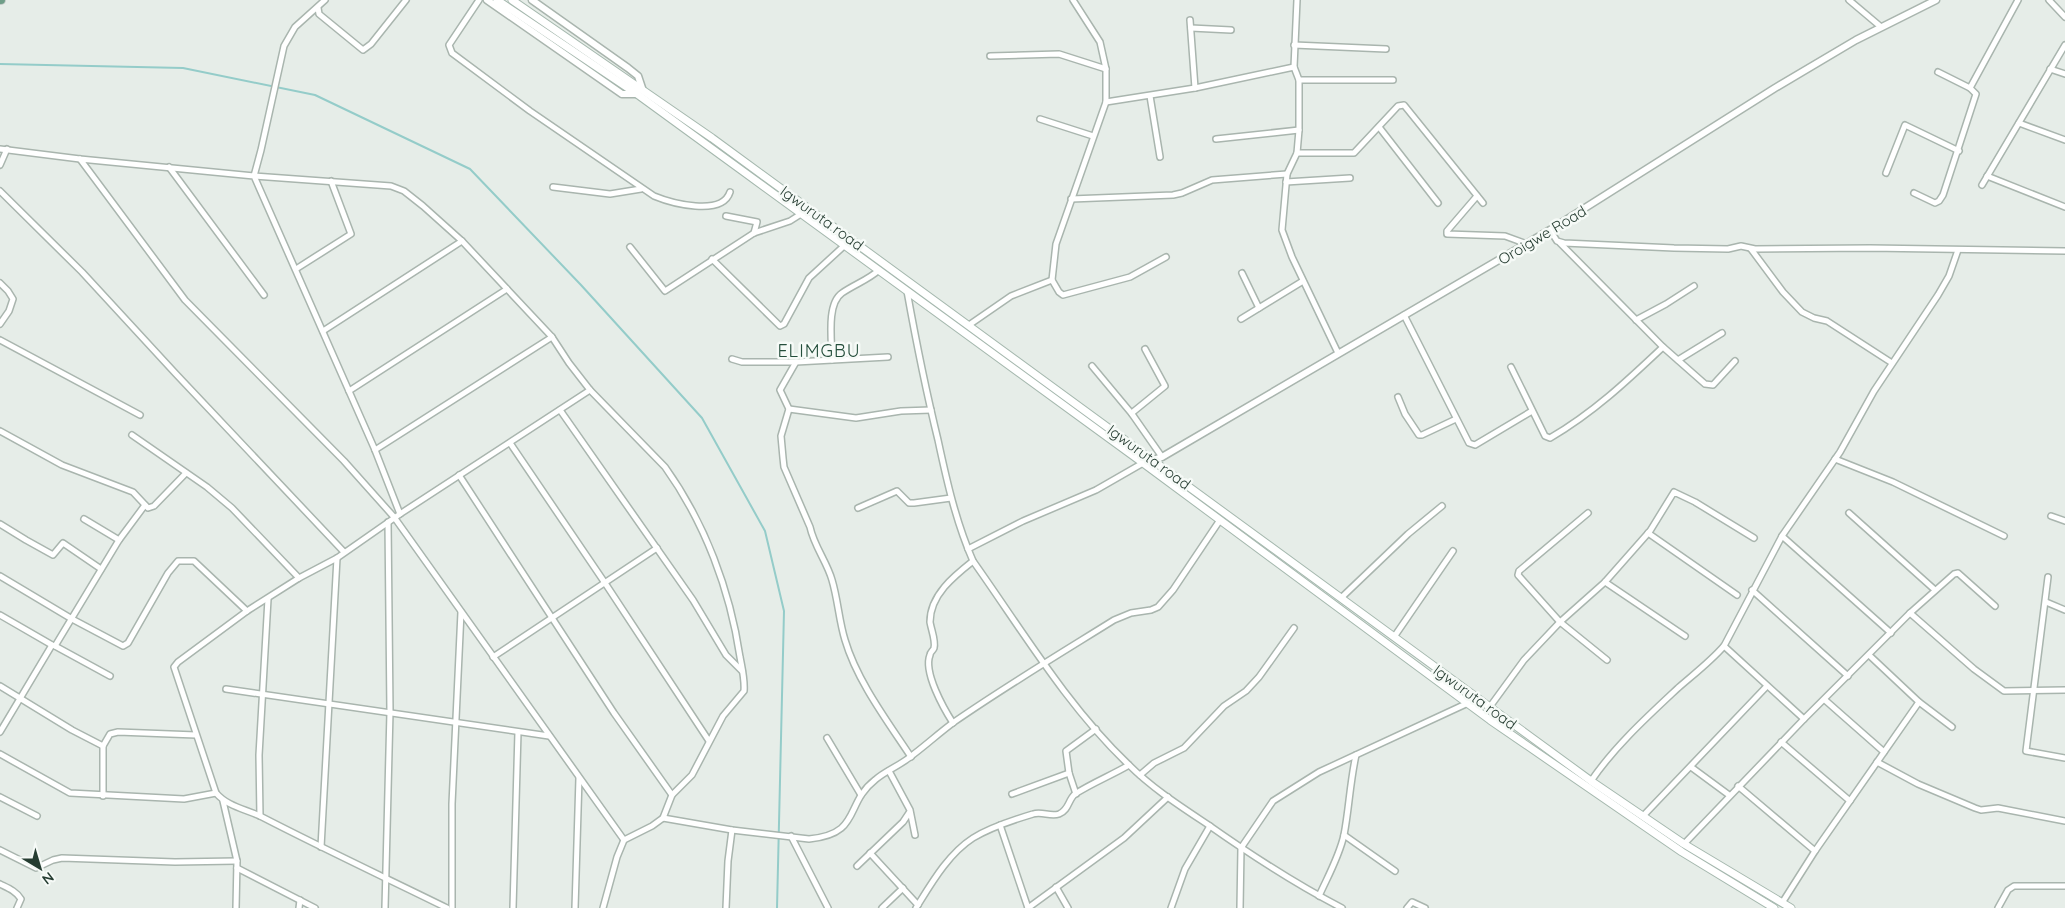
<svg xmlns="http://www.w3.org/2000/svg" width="2065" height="908" font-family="Quicksand,sans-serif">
	<rect width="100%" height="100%" fill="#e6ede8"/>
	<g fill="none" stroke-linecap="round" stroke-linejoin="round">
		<polyline stroke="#94ccc9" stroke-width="2" points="0,64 183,68 315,95 470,169 581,285 702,418 765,531 784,611 777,908"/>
		<g stroke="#a9b5ae" stroke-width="8">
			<g id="minor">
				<path d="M325 0 295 27 284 46 261 150 254 176 391 186 404 191 423 206 462 241 552 337 569 363 590 390 665 467C705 523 730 590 740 657 742 668 745 680 744 691L723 716 692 775 672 795 663 818 652 826 624 840 617 857 603 908"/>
				<path d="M479 0 449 45 452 53 530 111 654 196C671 203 722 217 730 192"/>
				<polyline points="1073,0 1100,42 1106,69 1106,102 1056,244 1052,280 1059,292 1063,295 1130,277 1166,257"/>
				<polyline points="1297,0 1294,67 1299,80 1299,130 1297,153 1287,174 1282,230 1292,257 1338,353"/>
				<polyline points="1849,0 1881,27"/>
				<polyline points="2049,0 2065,17"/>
				<polyline points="318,8 319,14 363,50 371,44 406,0"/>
				<polyline points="1190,20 1195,88"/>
				<polyline points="1191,28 1231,30"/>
				<polyline points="1294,45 1386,49"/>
				<polyline points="990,56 1059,54 1106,69"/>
				<polyline points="2050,69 2065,74"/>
				<polyline points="1938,72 1970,88"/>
				<polyline points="1299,80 1393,80"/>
				<polyline points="1150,96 1160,157"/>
				<polyline points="1106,102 1195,88 1294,67"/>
				<polyline points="1040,119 1093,136"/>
				<polyline points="2019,123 2065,140"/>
				<polyline points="1379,127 1438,203"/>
				<polyline points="1216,139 1299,130"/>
				<polyline points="0,149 80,159 254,176 375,450 400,514"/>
				<polyline points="1297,153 1354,153 1398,106 1404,105 1483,203"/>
				<polyline points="80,159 185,300 344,461 394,517 624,840"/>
				<polyline points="0,165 7,149"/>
				<polyline points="169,167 264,295"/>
				<polyline points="1886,173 1905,125 1959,151"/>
				<polyline points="1987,176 2065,207"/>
				<polyline points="1286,182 1350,178"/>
				<polyline points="1982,185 2065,45"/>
				<polyline points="553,187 610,194 641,189"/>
				<polyline points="0,191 82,272 176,374 344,552"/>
				<polyline points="1914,193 1935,203 1939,201 1943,195 1976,94 1970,88 2018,0"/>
				<polyline points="1477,196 1447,231 1447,234 1505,236 1527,244"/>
				<polyline points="1071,199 1173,195 1182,193 1212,180 1287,174"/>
				<polyline points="726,216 757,222 754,233"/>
				<polyline points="1550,230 1557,241 1564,243 1674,248 1728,249 1741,246 1755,249 1870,248 2065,251"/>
				<polyline points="1560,243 1663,347 1705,384 1713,385 1735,361"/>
				<polyline points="630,247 665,291 754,233 790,221 801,214"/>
				<polyline points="1751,249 1783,292 1802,312 1814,318 1827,321 1892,363"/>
				<polyline points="712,259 780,326 784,324 809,278 845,245"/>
				<polyline points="296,269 351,234 331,181"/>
				<polyline points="1242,273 1259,308"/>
				<polyline points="0,283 8,291 13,299 9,311 0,324"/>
				<path d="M907 291C916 341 926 391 938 440 947 482 956 522 973 561 1022 630 1067 706 1129 765 1152 788 1180 806 1207 824 1251 855 1295 884 1342 908"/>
				<polyline points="1404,315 1469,443 1475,445 1532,411"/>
				<polyline points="1241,319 1303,281"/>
				<polyline points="1636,320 1666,304 1694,286"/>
				<polyline points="969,325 1011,296 1052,280"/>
				<polyline points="323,331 462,241"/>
				<polyline points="0,340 140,415"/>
				<polyline points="1145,349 1165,386 1133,412 1132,414 1162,457"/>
				<polyline points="732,359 742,362 796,362 888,357"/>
				<path d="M832 360C832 342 826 304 842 293 855 284 868 280 879 270"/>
				<polyline points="1678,360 1722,333"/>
				<path d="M796 362 780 390 789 409 781 436 783 458 784 467 810 527C814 546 827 562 832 580 838 600 839 621 845 640 857 681 888 722 911 757"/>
				<polyline points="1092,366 1132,414"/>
				<path d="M1511 367 1545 436 1550 438C1593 413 1627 381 1663 347"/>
				<polyline points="349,391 507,289"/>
				<polyline points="1398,397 1405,414 1419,435 1422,435 1456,419"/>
				<polyline points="789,409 856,418 901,411 931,410"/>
				<polyline points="560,410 693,600 726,655 742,671"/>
				<polyline points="0,431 62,465 133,492 148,508 154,506 186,473"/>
				<polyline points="132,435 207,487 232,508 299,578"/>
				<polyline points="510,443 605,583 709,741"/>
				<polyline points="375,450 552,337"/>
				<polyline points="1835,459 1893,482 2004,536"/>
				<polyline points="459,475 614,713 672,795"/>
				<polyline points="858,508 897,491 909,503 914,503 951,498"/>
				<polyline points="1588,513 1519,571 1518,575 1560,622 1607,660"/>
				<polyline points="1849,513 1935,590"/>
				<polyline points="2051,516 2065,521"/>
				<polyline points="84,519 119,540"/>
				<polyline points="0,524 26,540 53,555 63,543 101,569"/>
				<polyline points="1648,533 1737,595"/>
				<polyline points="1782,536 1891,633"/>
				<polyline points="968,549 1023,521 1096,490 1143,463"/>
				<polyline points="0,576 72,619 123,646 128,643 168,573 178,561 194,561 247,611"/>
				<polyline points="2048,577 2026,751 2065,758"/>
				<polyline points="1605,582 1685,636"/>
				<polyline points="1752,590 1848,676"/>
				<polyline points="1341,598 1408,534 1442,506"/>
				<polyline points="2046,602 2065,610"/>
				<polyline points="1910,613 1974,669 2004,691 2065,690"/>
				<polyline points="0,615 52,645"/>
				<polyline points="1394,637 1453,551"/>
				<polyline points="55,646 110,676"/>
				<polyline points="1724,646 1804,719"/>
				<polyline points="1869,655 1919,702 1952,727"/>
				<polyline points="493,657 657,548"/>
				<polyline points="0,686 72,730 103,746"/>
				<polyline points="226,689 549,736"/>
				<polyline points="1825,700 1884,752"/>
				<polyline points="1489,708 1524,660 1560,622 1605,582 1650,531 1674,492 1695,502 1754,538"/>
				<path d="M953 723C944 709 923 672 930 655 930 652 933 651 934 648 936 641 931 629 930 622 930 595 954 576 973 561"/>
				<polyline points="0,732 52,645 55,646 119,540 145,505"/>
				<polyline points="827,738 861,795"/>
				<polyline points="1781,742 1850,801"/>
				<polyline points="0,754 70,793 184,799 216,793"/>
				<polyline points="1877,762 1918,784 1975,808 1981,810 1998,808 2065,821"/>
				<polyline points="1691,767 1729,795"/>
				<polyline points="889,771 910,810 915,835"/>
				<polyline points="1140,775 1154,763 1184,748 1224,706 1246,691 1259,677 1294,628"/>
				<path d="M1591 781C1615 746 1647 717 1678 688 1694 674 1710 662 1724 646L1782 536 1840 452 1874 391 1938 295 1949 276 1958 250"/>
				<polyline points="1738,786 1815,851"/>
				<polyline points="1012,794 1069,773"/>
				<polyline points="1076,794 1069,773 1066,751 1096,729"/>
				<polyline points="103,796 103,746 110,734 118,732 196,735"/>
				<polyline points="0,797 37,816"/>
				<polyline points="223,801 237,861 236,908"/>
				<polyline points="260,816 259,755 268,599"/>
				<polyline points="1643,816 1767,686"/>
				<path d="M663 818 732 830 809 839C862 834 844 804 875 780 885 771 899 766 910 757 925 746 939 733 954 722 1006 686 1061 653 1114 620L1131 613 1151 610 1158 607 1173 590 1220 520"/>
				<polyline points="1000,825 1028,908"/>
				<polyline points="1344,835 1395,871"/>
				<polyline points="791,836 828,908"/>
				<polyline points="1684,844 1804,719 1910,613 1954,574 1958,573 1995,606"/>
				<polyline points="321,847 337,558"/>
				<polyline points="0,850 36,868 53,860 62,858 175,862 237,861"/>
				<polyline points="870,853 918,905"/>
				<polyline points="857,866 903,822 909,813"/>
				<polyline points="237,868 315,908"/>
				<path d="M0 884C8 888 16 891 21 899L17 908"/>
				<polyline points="1056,887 1068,908"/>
				<path d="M1319 896C1328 876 1339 857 1344 835 1349 809 1350 782 1356 755"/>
				<polyline points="1782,903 1815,851 1919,702"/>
				<polyline points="299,908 300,900"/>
				<polyline points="385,908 390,712 388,522"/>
				<path d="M447 908C386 878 324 849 262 817 246 809 228 807 216 793L174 667 178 662 247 611 299 578 337 558 400 514 590 390"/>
				<polyline points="452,908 452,804 461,612"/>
				<polyline points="513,908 518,732"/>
				<polyline points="575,908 579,778"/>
				<polyline points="726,908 728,861 732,830"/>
				<polyline points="882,908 903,888"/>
				<path d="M916 908C931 884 948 854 973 838 991 827 1013 820 1033 814 1042 811 1050 817 1059 814 1069 810 1068 800 1075 794 1092 783 1112 775 1129 765"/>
				<polyline points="1028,908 1124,838 1168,797"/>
				<polyline points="1171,908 1185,869 1210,826"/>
				<polyline points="1240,908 1241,848 1273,801 1319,772 1468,703"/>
				<polyline points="1407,908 1412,902 1425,908"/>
				<polyline points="1998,908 2008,890 2014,886 2065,886"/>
			</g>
		</g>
		<g stroke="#a9b5ae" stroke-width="9">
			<g id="tertiary">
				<polyline points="487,0 622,94 637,94"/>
				<polyline points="532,0 628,68 638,76 642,88"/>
				<polyline points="1143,463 1162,457 1550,230 1775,88 1856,40 1936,0"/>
			</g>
		</g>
		<g stroke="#a5b8ae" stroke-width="9">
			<g id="secondary">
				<polyline points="497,0 637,94 744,172 1143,463 1490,720 1682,852 1774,908"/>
				<polyline points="512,0 712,138 1591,781 1684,844 1791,908"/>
			</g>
		</g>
		<g stroke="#c2c9c6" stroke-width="10">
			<polyline id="primary" points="0,0 1,0"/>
		</g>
		<use href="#minor" stroke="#fff" stroke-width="5"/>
		<use href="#tertiary" stroke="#fff" stroke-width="6"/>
		<use href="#secondary" stroke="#fff" stroke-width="7"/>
		<use href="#primary" stroke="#6f9e88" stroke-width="8"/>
	</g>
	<g text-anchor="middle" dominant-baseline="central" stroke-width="5" stroke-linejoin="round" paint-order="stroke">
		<g font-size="15" fill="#263d32" stroke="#f6faf7">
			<text transform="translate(822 218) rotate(36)">Igwuruta road</text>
			<text transform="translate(1542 235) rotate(-31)">Oroigwe Road</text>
			<text transform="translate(1149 457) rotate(36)">Igwuruta road</text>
			<text transform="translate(1475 697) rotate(36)">Igwuruta road</text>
		</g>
		<g font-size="18" letter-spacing="1" fill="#244e3b" stroke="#f6faf7">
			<text x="819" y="350">ELIMGBU</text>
		</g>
	</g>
	<g transform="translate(40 868) rotate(142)" stroke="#f6faf7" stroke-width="4" paint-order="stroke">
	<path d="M0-4L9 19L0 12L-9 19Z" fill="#263d32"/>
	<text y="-8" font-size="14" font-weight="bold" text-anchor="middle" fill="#263d32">N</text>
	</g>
</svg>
